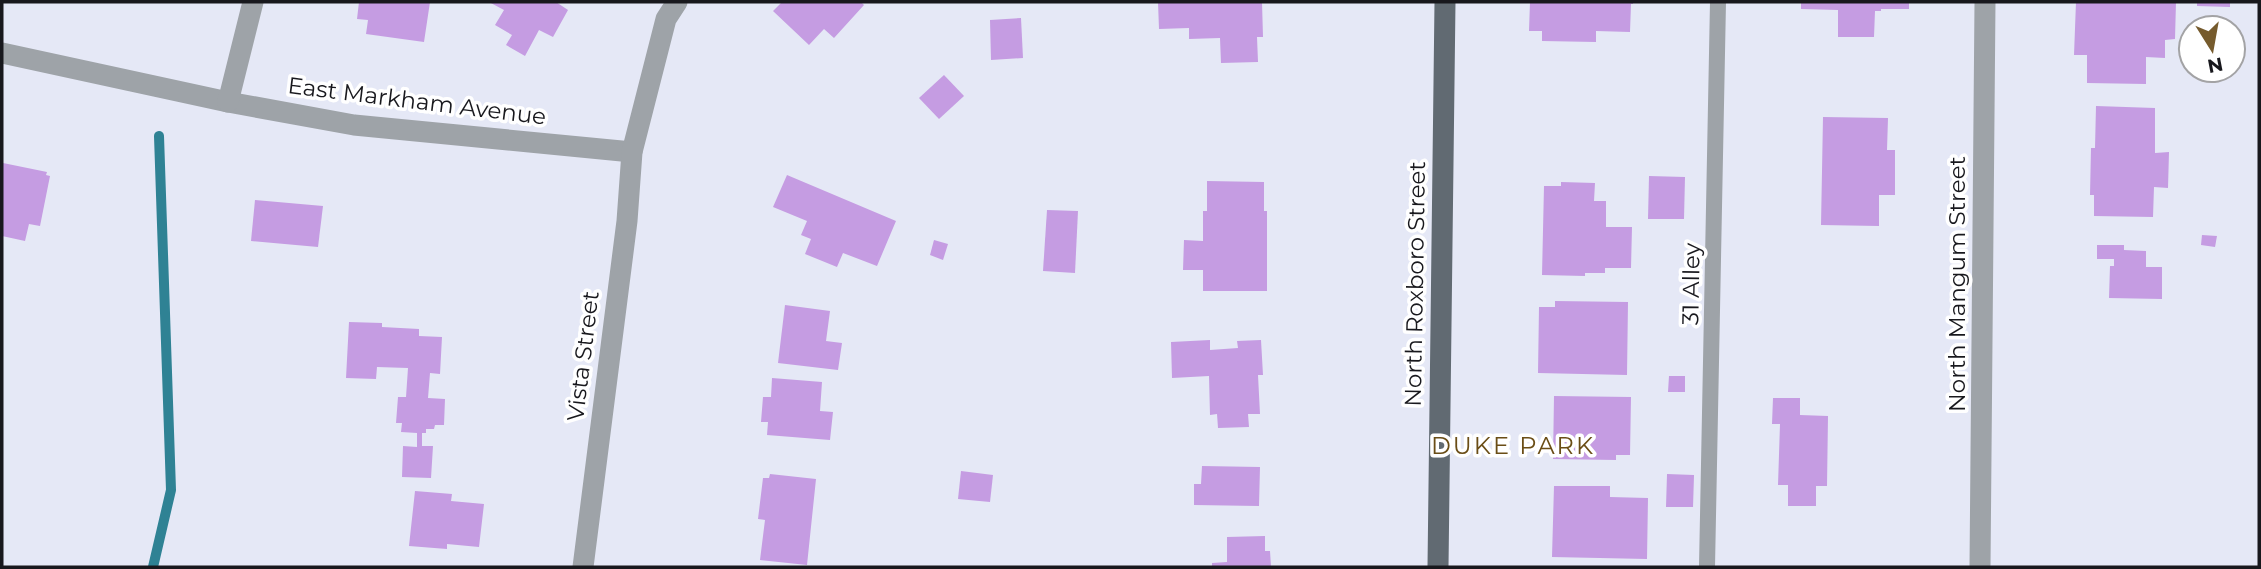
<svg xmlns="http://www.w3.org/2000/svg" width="2261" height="569" font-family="Montserrat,sans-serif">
	<rect width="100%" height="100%" fill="#e5e8f6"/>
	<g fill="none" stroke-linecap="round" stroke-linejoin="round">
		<polyline stroke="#2f8294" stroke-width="10" points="153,567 171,490 159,136"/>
	</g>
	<g fill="#c59ce2">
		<polygon points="359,2 430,2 424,42 366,34 368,20 357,19"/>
		<polygon points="489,2 556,2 568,10 553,37 539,30 525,56 506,45 512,35 495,25 504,10"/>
		<polygon points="782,2 861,2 864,5 834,38 824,29 809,45 773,11"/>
		<polygon points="1158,2 1262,2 1263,37 1257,37 1258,62 1221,63 1220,38 1189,39 1189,28 1159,29"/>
		<polygon points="1530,2 1633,2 1633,4 1631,4 1630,32 1596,31 1596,42 1542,41 1542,31 1529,31"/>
		<polygon points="1801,2 1909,2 1909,9 1881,9 1881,11 1875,11 1874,37 1838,37 1838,10 1801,9"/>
		<polygon points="2076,2 2176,2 2175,39 2165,40 2165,58 2146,57 2146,84 2087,83 2087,55 2074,55"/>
		<polygon points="2197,2 2230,2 2230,7 2197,6"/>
		<polygon points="1021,18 1023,58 991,60 990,20"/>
		<polygon points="944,75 964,96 939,119 919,98"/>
		<polygon points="2096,106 2155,108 2155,153 2169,152 2168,188 2154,187 2153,217 2094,216 2094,195 2090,195 2091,148 2095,148"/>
		<polygon points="1823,117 1888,118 1887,150 1895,150 1895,195 1879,195 1879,226 1821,225"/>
		<polygon points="3,163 47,172 46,175 50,176 40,226 29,224 25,241 2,236"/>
		<polygon points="787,175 896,221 877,266 843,253 837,267 805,254 811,239 801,235 807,221 773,207"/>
		<polygon points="1649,176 1685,177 1684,219 1648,219"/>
		<polygon points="1207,181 1264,182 1264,211 1267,211 1267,291 1203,291 1203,270 1183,270 1184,240 1203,241 1203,211 1207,211"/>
		<polygon points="1561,182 1595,183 1594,201 1606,201 1606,227 1632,227 1631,268 1605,268 1605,273 1585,273 1585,276 1542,275 1544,186 1561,186"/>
		<polygon points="255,200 323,206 318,247 251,241"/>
		<polygon points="1047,210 1078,211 1075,273 1043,271"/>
		<polygon points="2202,235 2217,236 2215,247 2201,245"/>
		<polygon points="934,240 948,244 943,260 930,255"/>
		<polygon points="2097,245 2124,245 2124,250 2146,251 2146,267 2162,267 2162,299 2109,298 2110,266 2114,266 2114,259 2097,259"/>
		<polygon points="1555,301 1628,302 1627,375 1538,373 1539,307 1555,307"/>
		<polygon points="785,305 830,311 826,341 842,343 838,370 778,363"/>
		<polygon points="349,322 382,323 382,327 419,329 419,336 442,337 440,374 430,373 428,398 445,399 444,425 435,425 434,429 426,429 426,433 422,433 422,446 433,446 431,478 402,477 403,446 417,447 417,433 401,432 402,423 396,423 398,397 406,397 408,368 377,367 376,379 346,378"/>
		<polygon points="1210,340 1210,350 1238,348 1237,341 1261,340 1263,375 1258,375 1260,414 1248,414 1249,427 1218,428 1217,414 1210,415 1209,376 1172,378 1171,342"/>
		<polygon points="1669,376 1685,376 1685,392 1668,392"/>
		<polygon points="772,378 822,382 820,411 833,412 830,440 767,435 768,422 761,422 763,397 771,397"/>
		<polygon points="1554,396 1631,397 1630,455 1616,455 1616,460 1553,459"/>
		<polygon points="1773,398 1800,398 1800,415 1828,416 1827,486 1816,486 1816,506 1788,506 1788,485 1778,485 1780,424 1772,424"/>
		<polygon points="1202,466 1260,467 1259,506 1194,505 1194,484 1201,484"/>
		<polygon points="961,471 993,475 990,502 958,499"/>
		<polygon points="770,474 816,479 807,565 760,560 765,520 758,519 763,478 769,478"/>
		<polygon points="1667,474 1694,475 1693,507 1666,507"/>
		<polygon points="1554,486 1610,486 1610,497 1648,498 1647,559 1552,557"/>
		<polygon points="415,491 452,494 451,501 484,504 479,547 447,544 447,549 409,546"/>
		<polygon points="1265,536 1265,551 1270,551 1271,567 1212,567 1212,563 1227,562 1227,537"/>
	</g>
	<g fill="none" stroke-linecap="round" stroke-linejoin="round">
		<polyline stroke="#9ea3a8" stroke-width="16" points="1707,567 1718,2"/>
		<g stroke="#9ea3a8" stroke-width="21">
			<polyline points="2,53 228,102 354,125 632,152"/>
			<polyline points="228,102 253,2"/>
			<polyline points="583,567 627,221 632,152 666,19 677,2"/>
			<polyline points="1980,567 1985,2"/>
		</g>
		<polyline stroke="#616a72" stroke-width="21" points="1438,567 1445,2"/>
	</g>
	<g text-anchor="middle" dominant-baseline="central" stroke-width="7" stroke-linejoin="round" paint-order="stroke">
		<g font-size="23" fill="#18181d" stroke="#fff">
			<text transform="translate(417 101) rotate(7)">East Markham Avenue</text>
			<text transform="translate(1415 284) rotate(-89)">North Roxboro Street</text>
			<text transform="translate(1691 284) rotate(-89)">31 Alley</text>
			<text transform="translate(1957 284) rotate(-90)">North Mangum Street</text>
			<text transform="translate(583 356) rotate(-83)">Vista Street</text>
		</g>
		<g font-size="24" letter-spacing="2" fill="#6a4d16" stroke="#fff">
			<text x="1513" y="445">DUKE PARK</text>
		</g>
	</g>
	<rect width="2261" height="569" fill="none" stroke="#18181d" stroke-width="7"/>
	<g transform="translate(2212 49) rotate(169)"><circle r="33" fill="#ffffff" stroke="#a3a3a5" stroke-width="2"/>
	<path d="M0-5L12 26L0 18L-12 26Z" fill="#765b2d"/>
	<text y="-10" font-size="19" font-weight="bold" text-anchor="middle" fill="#18181d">N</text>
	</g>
</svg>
